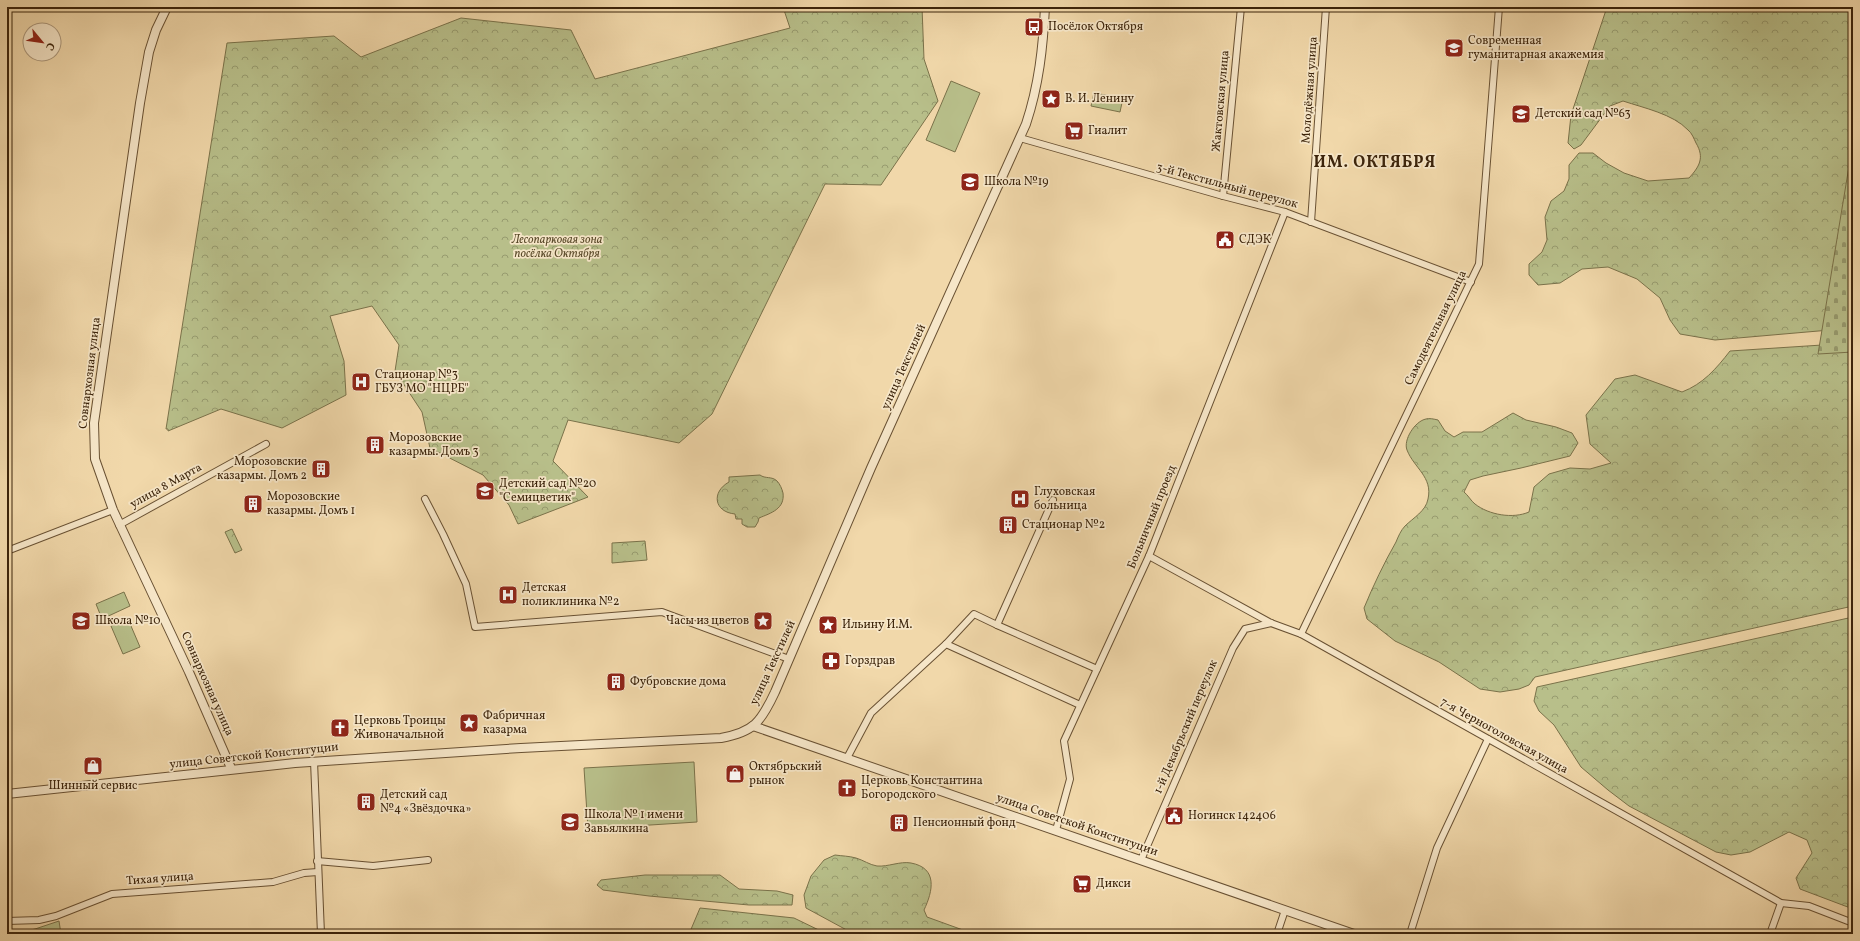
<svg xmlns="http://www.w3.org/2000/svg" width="1860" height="941" font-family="Vollkorn,serif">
	<defs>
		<pattern id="forest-crowns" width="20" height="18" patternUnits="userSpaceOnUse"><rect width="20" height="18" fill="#b8bf8a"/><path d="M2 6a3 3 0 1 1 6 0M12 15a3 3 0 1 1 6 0" fill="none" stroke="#979b6f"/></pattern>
		<pattern id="cemetery-stones" width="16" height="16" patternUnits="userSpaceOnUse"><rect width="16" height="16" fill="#b8bf8a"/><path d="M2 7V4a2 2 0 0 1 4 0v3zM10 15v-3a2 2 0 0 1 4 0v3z" fill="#979b6f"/></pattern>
	</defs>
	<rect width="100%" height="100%" fill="#f1d8aa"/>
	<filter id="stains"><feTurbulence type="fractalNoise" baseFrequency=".005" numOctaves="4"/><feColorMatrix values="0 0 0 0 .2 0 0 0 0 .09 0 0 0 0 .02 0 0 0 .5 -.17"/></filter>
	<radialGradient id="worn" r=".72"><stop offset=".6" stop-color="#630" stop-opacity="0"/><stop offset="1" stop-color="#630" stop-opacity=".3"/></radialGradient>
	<g fill="#b8bf8a" stroke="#7a724a">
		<polygon points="951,81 980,93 955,152 926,140"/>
		<polygon points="1094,93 1123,98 1120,112 1091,106"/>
		<polygon points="124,592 130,606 102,619 96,604"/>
		<polygon points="128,619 140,647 123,654 111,626"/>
		<polygon points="694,762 697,822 588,829 584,768"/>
	</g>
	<g fill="url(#forest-crowns)" stroke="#7a724a">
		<polygon points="783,7 922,7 924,59 938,101 881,185 825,184 712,414 679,443 568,420 553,461 588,497 518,524 509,505 483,475 430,448 422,412 395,371 399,345 372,306 330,316 344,361 346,395 282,428 221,409 168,431 168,429 166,429 227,43 334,36 361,57 461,18 571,30 595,79 790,28"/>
		<path d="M1607 7H1853V328L1715 340 1680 334 1670 320 1660 298 1637 279 1608 267 1582 269 1560 283 1538 285 1529 275V264L1542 252 1547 240 1545 217 1551 201 1564 191 1569 179V165L1579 153H1593L1606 163 1624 173 1648 181 1689 178C1699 167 1705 158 1696 143 1694 139 1692 133 1688 130 1673 114 1644 108 1623 101L1610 106 1581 145 1574 149 1568 143 1571 115Z"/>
		<path d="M1853 343V606L1535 677 1529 685 1519 689 1500 692 1480 689 1439 662 1395 641 1367 619 1364 608C1373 586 1384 563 1396 542 1398 537 1401 530 1405 526 1413 518 1426 511 1428 499 1433 477 1414 468 1407 450 1403 440 1415 421 1426 419 1429 418 1434 419 1438 420L1445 431 1454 437 1463 432H1482L1513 413 1526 420 1556 427 1572 433 1578 443 1570 456 1521 468 1483 476 1470 480 1464 492C1468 495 1471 501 1475 504 1489 515 1513 519 1529 512L1534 487 1549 474 1570 468 1590 469 1611 463 1590 444 1586 415 1615 379 1635 375 1682 392C1703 384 1716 369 1730 351Z"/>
		<path d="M760 475C765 479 772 476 777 481 780 484 782 489 783 493 785 509 771 513 759 518L758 522 755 527H747L742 524V519H736L735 514C714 512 711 492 729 482V477Z"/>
		<polygon points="232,529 242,550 235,553 225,532"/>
		<polygon points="645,541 647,560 612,563 612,543"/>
		<polygon points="1853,617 1853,909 1800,889 1796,878 1812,853 1807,840 1789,832 1750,852 1731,855 1716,852 1629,806 1608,790 1581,767 1554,725 1539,711 1534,701 1537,687"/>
		<path d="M835 855C842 856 849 856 856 858 863 860 870 865 877 866 888 867 900 861 911 863 938 868 933 891 924 910L927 917 974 934H854L806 908 804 895 811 876 824 860Z"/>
		<polygon points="645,875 720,875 739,889 777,891 793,895 792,905 749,905 649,896 603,890 597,885 601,880"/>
		<polygon points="700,908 794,918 827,934 689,934"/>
		<polygon points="59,921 61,934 7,934 7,930 26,931 35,929"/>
	</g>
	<polygon fill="url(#cemetery-stones)" stroke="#7a724a" points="1853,142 1853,352 1818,354"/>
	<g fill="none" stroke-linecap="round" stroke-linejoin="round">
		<g stroke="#695133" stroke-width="8">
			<g id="minor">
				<polyline points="1020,138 1223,196 1285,212 1471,282"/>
				<polyline points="1223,196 1241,7"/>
				<polyline points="1311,222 1326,7"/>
				<polyline points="425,499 443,534 466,584 475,627 662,612 789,659"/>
				<polyline points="1053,500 997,625 1097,669"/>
				<polyline points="119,525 266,444"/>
				<polyline points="7,551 113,510"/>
				<polyline points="1149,556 1271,623 1301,634 1781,903 1809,906 1853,923"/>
				<polyline points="1301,634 1479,264 1499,7"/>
				<polyline points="946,644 974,614 997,625"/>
				<polyline points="847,758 871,713 946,644 1080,705"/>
				<polyline points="314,761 321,934"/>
				<polyline points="1056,830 1070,779 1064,741 1149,556 1285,212"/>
				<polyline points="1141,860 1233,648 1245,629 1271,623"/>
				<polyline points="317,861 373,866 428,860"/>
				<polyline points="7,921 39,920 56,916 112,894 273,882 304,873 318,872"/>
				<polyline points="1277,934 1285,910"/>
				<polyline points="1410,934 1437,848 1488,739"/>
				<polyline points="1770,934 1781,903"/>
			</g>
		</g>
		<g stroke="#695133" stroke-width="10">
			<g id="tertiary">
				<polyline points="167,7 156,30 149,52 140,103 94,423 95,459 113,510 189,672 231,768"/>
				<polyline points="753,726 1354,934"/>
				<path d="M7 794 295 763 521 748 721 738C754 732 761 722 775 692L871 468 1026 124C1039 85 1043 47 1045 7"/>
			</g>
		</g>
		<use href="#minor" stroke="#f6e6c8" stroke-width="6"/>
		<use href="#tertiary" stroke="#f6e6c8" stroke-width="8"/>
	</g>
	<defs>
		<g id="bus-square" transform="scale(1)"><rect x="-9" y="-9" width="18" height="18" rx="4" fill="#8f2418" stroke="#f6e6c8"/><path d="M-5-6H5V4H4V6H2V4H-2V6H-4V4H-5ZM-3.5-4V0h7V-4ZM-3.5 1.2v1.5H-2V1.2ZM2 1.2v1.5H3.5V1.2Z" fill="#fff"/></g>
		<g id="university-square" transform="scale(1)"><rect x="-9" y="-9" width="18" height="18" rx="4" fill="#8f2418" stroke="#f6e6c8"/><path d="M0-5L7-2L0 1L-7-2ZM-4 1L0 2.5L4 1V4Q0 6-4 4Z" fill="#fff"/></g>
		<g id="sight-square" transform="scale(1)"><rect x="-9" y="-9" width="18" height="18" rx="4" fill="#8f2418" stroke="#f6e6c8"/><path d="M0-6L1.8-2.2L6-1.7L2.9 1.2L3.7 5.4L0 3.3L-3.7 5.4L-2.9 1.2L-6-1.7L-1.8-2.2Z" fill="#fff"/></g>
		<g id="school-square" transform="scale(1)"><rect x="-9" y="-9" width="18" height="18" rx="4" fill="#8f2418" stroke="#f6e6c8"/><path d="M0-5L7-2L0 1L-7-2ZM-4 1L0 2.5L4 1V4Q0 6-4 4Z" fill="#fff"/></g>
		<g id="supermarket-square" transform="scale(1)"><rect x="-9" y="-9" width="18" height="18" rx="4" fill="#8f2418" stroke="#f6e6c8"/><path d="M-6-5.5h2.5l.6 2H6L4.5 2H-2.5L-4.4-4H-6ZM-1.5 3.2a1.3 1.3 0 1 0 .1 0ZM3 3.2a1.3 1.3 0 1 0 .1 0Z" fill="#fff"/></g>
		<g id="civic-square" transform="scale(1)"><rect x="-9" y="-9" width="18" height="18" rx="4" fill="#8f2418" stroke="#f6e6c8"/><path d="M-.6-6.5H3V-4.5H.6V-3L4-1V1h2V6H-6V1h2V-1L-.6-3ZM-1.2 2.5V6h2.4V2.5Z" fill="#fff"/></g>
		<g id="hospital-square" transform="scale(1)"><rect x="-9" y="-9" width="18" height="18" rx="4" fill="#8f2418" stroke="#f6e6c8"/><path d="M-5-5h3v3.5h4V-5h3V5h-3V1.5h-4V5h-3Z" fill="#fff"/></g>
		<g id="building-square" transform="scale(1)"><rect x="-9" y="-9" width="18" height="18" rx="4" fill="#8f2418" stroke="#f6e6c8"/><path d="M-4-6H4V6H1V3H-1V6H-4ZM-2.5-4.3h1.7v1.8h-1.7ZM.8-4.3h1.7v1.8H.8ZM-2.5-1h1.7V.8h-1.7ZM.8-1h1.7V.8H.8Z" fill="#fff"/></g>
		<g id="pharmacy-square" transform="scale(1)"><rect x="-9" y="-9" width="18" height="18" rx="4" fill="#8f2418" stroke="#f6e6c8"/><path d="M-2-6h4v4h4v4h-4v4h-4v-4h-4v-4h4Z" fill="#fff"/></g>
		<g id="church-square" transform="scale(1)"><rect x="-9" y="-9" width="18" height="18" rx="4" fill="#8f2418" stroke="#f6e6c8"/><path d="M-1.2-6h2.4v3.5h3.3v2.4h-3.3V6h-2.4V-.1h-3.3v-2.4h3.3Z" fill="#fff"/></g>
		<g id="shop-square" transform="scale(1)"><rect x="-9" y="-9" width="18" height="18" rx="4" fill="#8f2418" stroke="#f6e6c8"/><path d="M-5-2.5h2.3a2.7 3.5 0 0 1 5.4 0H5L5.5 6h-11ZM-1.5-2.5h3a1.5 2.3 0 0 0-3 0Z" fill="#fff"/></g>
	</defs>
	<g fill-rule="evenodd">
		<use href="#bus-square" x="1034" y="27"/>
		<use href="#university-square" x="1454" y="48"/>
		<use href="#sight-square" x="1051" y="99"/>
		<use href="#school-square" x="1521" y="114"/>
		<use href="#supermarket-square" x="1074" y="131"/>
		<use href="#school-square" x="970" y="182"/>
		<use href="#civic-square" x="1225" y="240"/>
		<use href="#hospital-square" x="361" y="382"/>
		<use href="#building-square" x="375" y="445"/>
		<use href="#building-square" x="321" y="469"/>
		<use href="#school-square" x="485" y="491"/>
		<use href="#hospital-square" x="1020" y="499"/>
		<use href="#building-square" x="253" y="504"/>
		<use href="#building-square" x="1008" y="525"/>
		<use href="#hospital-square" x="508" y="595"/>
		<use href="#school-square" x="81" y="621"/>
		<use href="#sight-square" x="763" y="621"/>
		<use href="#sight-square" x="828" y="625"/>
		<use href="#pharmacy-square" x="831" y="661"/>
		<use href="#building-square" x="616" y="682"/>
		<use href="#sight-square" x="469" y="723"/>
		<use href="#church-square" x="340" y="728"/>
		<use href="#shop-square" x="93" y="766"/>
		<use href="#shop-square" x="735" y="774"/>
		<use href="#church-square" x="847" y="788"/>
		<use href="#building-square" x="366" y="802"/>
		<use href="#civic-square" x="1174" y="816"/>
		<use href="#school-square" x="570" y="822"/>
		<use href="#building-square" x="899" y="823"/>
		<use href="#supermarket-square" x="1082" y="884"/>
	</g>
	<g text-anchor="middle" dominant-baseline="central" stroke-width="3.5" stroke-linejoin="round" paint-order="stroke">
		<g font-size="12" fill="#3c240b" stroke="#f6e6c8" text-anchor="start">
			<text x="1048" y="27">Посёлок Октября</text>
			<text x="1468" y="41">Современная<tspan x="1468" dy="14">гуманитарная акажемия</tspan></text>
			<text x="1065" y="99">В. И. Ленину</text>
			<text x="1535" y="114">Детский сад №63</text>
			<text x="1088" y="131">Гиалит</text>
			<text x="984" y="182">Школа №19</text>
			<text x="1239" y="240">СДЭК</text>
			<text x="375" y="375">Стационар №3<tspan x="375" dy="14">ГБУЗ МО "НЦРБ"</tspan></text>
			<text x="389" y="438">Морозовские<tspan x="389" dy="14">казармы. Домъ 3</tspan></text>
			<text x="307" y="462" text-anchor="end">Морозовские<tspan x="307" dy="14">казармы. Домъ 2</tspan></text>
			<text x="499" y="484">Детский сад №20<tspan x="499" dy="14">"Семицветик"</tspan></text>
			<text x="1034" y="492">Глуховская<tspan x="1034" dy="14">больница</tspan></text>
			<text x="267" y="497">Морозовские<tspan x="267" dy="14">казармы. Домъ 1</tspan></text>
			<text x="1022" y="525">Стационар №2</text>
			<text x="522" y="588">Детская<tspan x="522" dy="14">поликлиника №2</tspan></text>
			<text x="95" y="621">Школа №10</text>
			<text x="749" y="621" text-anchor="end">Часы из цветов</text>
			<text x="842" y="625">Ильину И.М.</text>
			<text x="845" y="661">Горздрав</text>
			<text x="630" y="682">Фубровские дома</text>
			<text x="483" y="716">Фабричная<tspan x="483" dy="14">казарма</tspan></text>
			<text x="354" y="721">Церковь Троицы<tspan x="354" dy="14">Живоначальной</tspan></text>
			<text x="749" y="767">Октябрьский<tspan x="749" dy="14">рынок</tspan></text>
			<text x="861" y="781">Церковь Константина<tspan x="861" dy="14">Богородского</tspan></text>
			<text x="93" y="786" text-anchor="middle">Шинный сервис</text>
			<text x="380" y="795">Детский сад<tspan x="380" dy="14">№4 «Звёздочка»</tspan></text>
			<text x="584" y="815">Школа № 1 имени<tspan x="584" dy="14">Завьялкина</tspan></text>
			<text x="1188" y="816">Ногинск 142406</text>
			<text x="913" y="823">Пенсионный фонд</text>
			<text x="1096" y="884">Дикси</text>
		</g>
		<g font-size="12" fill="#3c240b" stroke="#f6e6c8">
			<text transform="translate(1310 90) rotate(-86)">Молодёжная улица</text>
			<text transform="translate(1221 101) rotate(-85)">Жактовская улица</text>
			<text transform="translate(1227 186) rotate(15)">3-й Текстильный переулок</text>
			<text transform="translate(1436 328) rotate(-64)">Самодеятельная улица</text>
			<text transform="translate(904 367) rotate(-66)">улица Текстилей</text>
			<text transform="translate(90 373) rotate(-83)">Совнархозная улица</text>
			<text transform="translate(166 486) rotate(-29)">улица 8 Марта</text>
			<text transform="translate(1152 517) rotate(-68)">Больничный проезд</text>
			<text transform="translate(773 663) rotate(-65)">улица Текстилей</text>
			<text transform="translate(207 684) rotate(66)">Совнархозная улица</text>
			<text transform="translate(1186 727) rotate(-67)">1-й Декабрьский переулок</text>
			<text transform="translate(1504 736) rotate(29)">7-я Черноголовская улица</text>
			<text transform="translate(254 756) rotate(-6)">улица Советской Конституции</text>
			<text transform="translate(1077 825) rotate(19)">улица Советской Конституции</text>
			<text transform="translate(160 879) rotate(-4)">Тихая улица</text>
		</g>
		<g font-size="12" font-style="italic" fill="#5b4b2b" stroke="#f6e6c8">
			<text x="557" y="240">Лесопарковая зона<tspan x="557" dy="14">посёлка Октября</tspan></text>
		</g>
		<g font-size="16" font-weight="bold" letter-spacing="1" fill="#3c240b" stroke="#f6e6c8">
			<text x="1375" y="163">ИМ. ОКТЯБРЯ</text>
		</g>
	</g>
	<rect width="1860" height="941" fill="none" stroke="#f1d8aa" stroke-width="24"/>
	<rect x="8" y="8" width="1844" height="925" fill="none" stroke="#3c240b" stroke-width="2"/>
	<rect x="12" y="12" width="1836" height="917" fill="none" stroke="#3c240b"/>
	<g transform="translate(42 42) rotate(119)"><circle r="19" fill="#f6e6c8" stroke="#ac987c"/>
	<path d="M0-3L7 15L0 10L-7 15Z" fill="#8f2418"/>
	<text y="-6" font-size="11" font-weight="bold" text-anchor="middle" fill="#3c240b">С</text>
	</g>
	<rect width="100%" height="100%" filter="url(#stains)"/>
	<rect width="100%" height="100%" fill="url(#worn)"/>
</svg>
